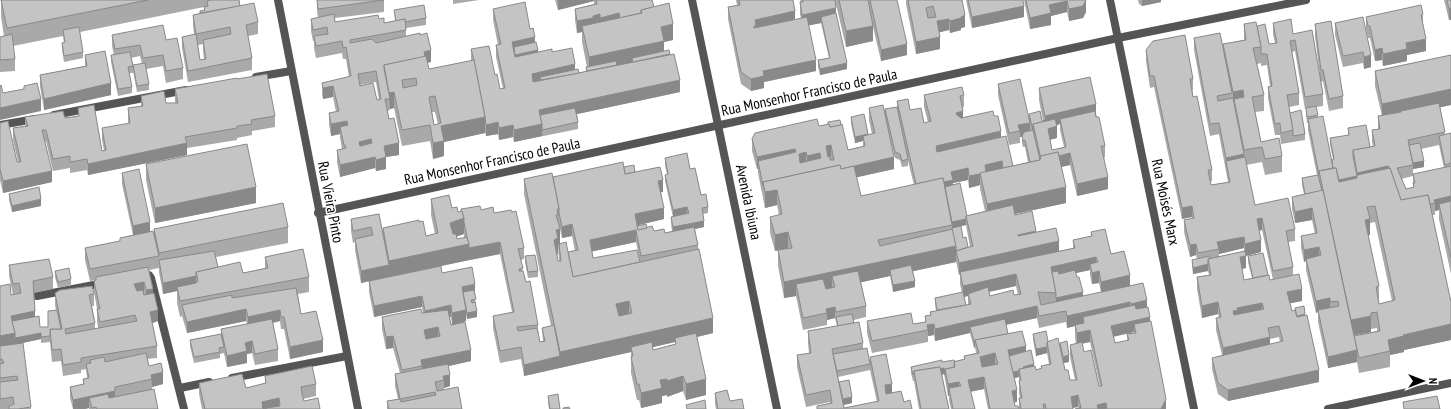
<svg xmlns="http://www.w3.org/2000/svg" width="1451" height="409" font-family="'PT Sans Narrow',sans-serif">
	<rect width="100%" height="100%" fill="#fff"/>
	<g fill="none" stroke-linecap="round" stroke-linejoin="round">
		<g stroke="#555" stroke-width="8">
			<polyline points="256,77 291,71"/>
			<polyline points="54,115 186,90"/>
			<polyline points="0,125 35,119"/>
		</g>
		<g stroke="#555" stroke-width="8">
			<polyline points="278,0 358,409"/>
			<polyline points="692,0 777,409"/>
			<polyline points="1110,0 1194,409"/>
			<polyline points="318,213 1118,38 1306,0"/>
			<polyline points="141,276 149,275 151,278 184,409"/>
			<polyline points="37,296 104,283"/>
			<polyline points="232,378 347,356"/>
			<polyline points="180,388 209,382"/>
			<polyline points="1328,409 1451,383"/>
		</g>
	</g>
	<g fill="#a9a9a9" fill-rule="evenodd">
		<path d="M1 0H241H239L240 6 258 22V34L248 36 252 58V70L188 82 182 48V37L194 34 193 26V15L200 13V11L204 10V7L80 32 83 52V58L64 62 62 49V43H64L63 36 13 46 15 59V71L0 72V37L4 36 1 17ZM203 44V51L204 59 200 60 198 45Z"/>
		<path d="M317 0H384V12L335 18V22L379 19 384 23 395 21 394 10 426 18V25L406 28V36L420 35 431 62 427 63 429 69 471 61V49L495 75 500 89H503L496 57V45H498L493 20V9L530 29 538 52H552L579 73 586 71V67H587L582 42V32L577 33 575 20V9L594 4V1L558 10 555 0H652L654 7 673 40 664 42V51L680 92 577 114 578 122V129L514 142 513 137 499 140 498 134 486 136 485 132V133L444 142V156L433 159 430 141 402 146 394 108 390 109V110L387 111 389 119 399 155 386 157V169L376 171 375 168 340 177 337 162V150L342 149 340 138V134L331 136 329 125V113L336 112 333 97 323 99 322 94V83L349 77 346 59H343L342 53 316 58 314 48V41H313L311 31V19L318 18 317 11ZM376 82 379 100H377L360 85ZM432 112H435L438 124 434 125Z"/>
		<polygon points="453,0 479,0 453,4"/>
		<polygon points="736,0 793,0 795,20 801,19 800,14 800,2 801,2 800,0 835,0 836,13 847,69 820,75 818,67 818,60 829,58 821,23 808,25 816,71 764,82 764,88 751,91 741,84 728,19 728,7 737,5"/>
		<polygon points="835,0 868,0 868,4 868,0 897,0 907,55 881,61 873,27 873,41 846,47"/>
		<polygon points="906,0 962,0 965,27 961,28 961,30 950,33 949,30 939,32 940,49 916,54 906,4"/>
		<polygon points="966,0 1023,0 1024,17 972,28"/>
		<polygon points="1024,0 1086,0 1086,12 1083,18 1069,21 1067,12 1051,16 1051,25 1030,29"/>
		<polygon points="1138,0 1161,0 1161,2 1142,6 1139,4"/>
		<polygon points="1444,0 1451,0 1449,20"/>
		<polygon points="1423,14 1423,24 1426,51 1407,55 1407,61 1383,66 1382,60 1375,61 1370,38 1368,38 1366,29 1366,17"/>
		<polygon points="1363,17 1371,67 1364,69 1363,63 1343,67 1335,35 1335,23"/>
		<path d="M1273 23 1293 34 1320 75 1315 36V24L1343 96V108L1329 111 1323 81 1321 82 1323 94V106L1316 107 1318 117 1332 160 1333 159 1330 145V138L1348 135V128L1370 147H1373L1372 142V130L1378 129V116H1382L1375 86V71L1451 55V105L1440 107 1445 134 1451 133V274L1439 219V210L1435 211V215H1432L1451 302V340L1404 350V352L1390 355V367L1359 373 1357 362 1328 368 1318 322V312L1316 313 1306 270V261L1304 262 1301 248V236L1315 234 1312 220 1295 223 1292 209V197L1304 194 1302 185V178L1317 175 1308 130V123H1307L1306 114V109H1305L1295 51 1292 52 1299 93V105L1289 107 1290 113 1305 134V140L1281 144 1280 135H1275L1268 98V87L1270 86 1267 65 1261 66V63L1257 64 1264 95V111L1255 112 1261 142 1282 156V172L1265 175 1262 162 1246 165 1255 205 1295 229V241L1288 242 1293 267V275L1302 301 1290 303 1292 311H1295V308L1305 316 1319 382 1228 401 1218 394 1212 369V358L1222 355 1216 330V318H1219L1218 314 1202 318 1197 289V277L1209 275 1208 271 1193 274 1192 266V260L1197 259 1196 255 1190 257 1184 232V220L1192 219V217L1182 219 1154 87 1150 88 1146 61V50L1193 79V90H1192L1193 97 1212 170V181L1210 182 1211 185 1228 182 1219 134 1210 136 1194 50V38L1223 49V44L1244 40V24L1257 26 1269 44 1275 43 1273 34ZM1439 145 1444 168 1413 174V169L1424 167 1421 149ZM1413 176V188L1406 189 1401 179ZM1375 222 1392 301 1379 304V286L1368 235H1370V223ZM1262 230 1273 280H1270L1268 275 1248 256V262L1252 278 1244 280 1242 269 1246 268V256L1261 252 1259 231ZM1244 248V251L1219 257V254ZM1377 328V331L1354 336V339V335L1371 332V329ZM1279 337 1280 342 1270 344V339Z"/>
		<polygon points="112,35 166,40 183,68 183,79 166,83 163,66 146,69 149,84 149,90 137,92 133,71 133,65 142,64 140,56 131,58 133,66 133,73 129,73 132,87 132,93 118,96 111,62 111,55 114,55 112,46"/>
		<polygon points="85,55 111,95 44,110 40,86 40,75 85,66"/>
		<polygon points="237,79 275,116 275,127 252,131 252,135 237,138 237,140 187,148 187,155 88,175 87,170 70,173 70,168 53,171 46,141 45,142 52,182 3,193 0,180 0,123 17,162 18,162 13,140 13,128 25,126 25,117 65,118 78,116 78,108 102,151 104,150 102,140 102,128 128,124 128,108 141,106 141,96 166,103 175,103 175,89"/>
		<path d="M998 84 1029 119V114L1042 121H1043L1039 100V88L1096 114 1105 146V157L1104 158 1108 189 1077 196 1070 165 1061 167 1066 203 1015 214 1059 251 1073 248V240L1091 236V232L1111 254 1130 285 1147 307 1150 321 1166 409H1075L1078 408V407L1073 408V409H1019V398H1020L1019 393V377L1014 378 1017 402H1015V406L1019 409H988L984 389 970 392 975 409H951L949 400V396H948L944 374 942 375 949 409H919L914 381H913L911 373V367L942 362 955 361 964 359V356L976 353 975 347 974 348 970 333 935 341 934 335 928 336V342L872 353 867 333V321L913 324 925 322V316L930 315V312L936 311 935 304V298L962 293 960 284V274L959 275 956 261V262L913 271 915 287 893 292 890 276 861 282 866 306V317L854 320V323L863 343V349L870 363V357L892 392 912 409H817V406L830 403V402L806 407 797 367V355L809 353 808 343V331L837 326 835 318 827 320V325L803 330 796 296 784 298 778 266V250L788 248 775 251 770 233V217L779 215 777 205 765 208 758 173V169H757L752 151V139L819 126 841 125 848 150 863 146V141L855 143 851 124V117L868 135 872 134 869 120V108L894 169 856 177 861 196 914 185 908 161V166L902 167 900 160 895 158 885 116V109L897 107V101L910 110 924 123 928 122 924 107V95H964V107H962L963 118 994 116 1001 137 1013 166 1028 162 1025 147H1023L1022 143V136L1020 137V143L1009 145 998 95ZM1060 124V130L1064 147 1052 150 1050 140 1057 138V125ZM968 180 969 188 980 185V189L985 211 967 216 953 185V183ZM966 225 970 247H968L963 238 961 226ZM1090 270V275L1092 284 1099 283 1101 292 1083 296 1076 273ZM1016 286 1018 295 990 296 989 292ZM968 296V305H966L964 297ZM1037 318 1039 328 1066 322 1067 328 1075 326V337L1076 344 1070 345V357L1075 380H1070L1065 370 1063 363 1069 362 1060 343V349L1048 341 1033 334V340L1036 356 1047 353 1049 364 1041 366V369L1036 370 1026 352 1008 334 1006 325ZM1134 332V333L1127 334V341L1115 343 1113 337ZM1090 342 1100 386H1099L1084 352 1082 343ZM870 370 877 402 844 408V405L852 403 839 382 838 377Z"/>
		<path d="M665 158 690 169 701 195 708 207V213L703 214 704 227 695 229 713 333 697 337 706 395 686 400 683 391 667 397V395L662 396V403L641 408 639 400H637L631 373V352L524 376 521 359 500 363 493 328V316L512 312 500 254 431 268 442 273 475 296 477 317 467 319 466 315V321L464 322 471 361 448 366 450 386 444 388V390L462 409H387V401L398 399 395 386V374L400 373 393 348 386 349 382 329V317L423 313 422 307 374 317 369 292V281L361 283 355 250V242L353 243 351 231V219L379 214 383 234V228L419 222 426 236 435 234 431 215V199L452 208 458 212H461V209L481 210 494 213 512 212 524 248V259L521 260 523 271 538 325V330L540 342H543L542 328 551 326 524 194V179L553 177 624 167 635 172 663 192H661L664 219 637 225 647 228 654 231 665 233 672 231 671 223V217H673L665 181V175L667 174 665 165ZM559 225 562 238 572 236 575 251 568 252 560 244ZM464 234V238L457 239V236ZM636 242 640 262 593 258 592 251ZM558 245 559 261H558L557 255 558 254ZM449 317H451L452 324 451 325ZM675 342V344L653 350V347Z"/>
		<polygon points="146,164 256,203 155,223 146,180"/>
		<polygon points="122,173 150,231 154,235 154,229 288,227 288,243 216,257 218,267 243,273 265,268 265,257 309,277 309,292 298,294 301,314 323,352 290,359 284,329 281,329 280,321 273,323 278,349 278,361 255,365 252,353 247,354 247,363 227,367 224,353 220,354 220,358 194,363 190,346 190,340 221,334 221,329 247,324 246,321 187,333 182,316 180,317 177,303 177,291 163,294 159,272 159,268 149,270 158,321 152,323 157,346 157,358 147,359 149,366 163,384 152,387 152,389 158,409 89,409 89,408 85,409 73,409 70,398 70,387 83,384 83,379 87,378 86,369 81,370 81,373 63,376 61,361 52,362 50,342 41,343 41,339 21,343 31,409 0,409 0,286 11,295 13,295 9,276 9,265 53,277 53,289 34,293 35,317 40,327 48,327 56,310 55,305 55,293 94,294 94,306 92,306 95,323 95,329 98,328 97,321 97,309 94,292 94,281 96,280 90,281 85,260 85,248 120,241 120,238 133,235 122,184"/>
		<polygon points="9,194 41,206 12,212 9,200"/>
		<polygon points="525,256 538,271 538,277 528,278 525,262"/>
		<polygon points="55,271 71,279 71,285 58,288 55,277"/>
		<polygon points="265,376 316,384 316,396 303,399 304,401 320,409 202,409 199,394 199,383 246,388 265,383"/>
		<polygon points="715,393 730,401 744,409 716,409 715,404"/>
		<polygon points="548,396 560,409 549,409 548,402"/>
	</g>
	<g fill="#898989">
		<polygon points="558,0 594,0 594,1 558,10"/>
		<polygon points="1086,0 1086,12 1083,18 1069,21 1069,9"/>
		<polygon points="1142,0 1161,0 1161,2 1142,6"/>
		<polygon points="1067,1 1067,12 1051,16 1051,25 1030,29 1030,18 1049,5"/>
		<polygon points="1024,6 1024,17 972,28 972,17"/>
		<polygon points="836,8 836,20 821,17 821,23 802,27 802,15"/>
		<polygon points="1451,8 1451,20 1449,20 1449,9"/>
		<polygon points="795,11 795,23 756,32 756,25 755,20"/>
		<polygon points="619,13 619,25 600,29 600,18"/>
		<polygon points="600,14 600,26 582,26 582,32 577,33 577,21 593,16"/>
		<polygon points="965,15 965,27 961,28 961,30 950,33 950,21"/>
		<polygon points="949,19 949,30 937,33 937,21"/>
		<polygon points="673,24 673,40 664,42 664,57 632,58 632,64 589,73 589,57 661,27"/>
		<polygon points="873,26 873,41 846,47 846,31"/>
		<polygon points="535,37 535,48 514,47 514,53 512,42"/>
		<polygon points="940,37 940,49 916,54 916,42"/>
		<polygon points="1426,39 1426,51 1407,55 1407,61 1383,66 1383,54 1406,43"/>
		<polygon points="907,44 907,55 881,61 881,50"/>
		<polygon points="1382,48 1382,60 1375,61 1375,50"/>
		<polygon points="431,50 431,62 426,63 424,52"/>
		<polygon points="538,50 538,56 515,61 515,55"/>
		<polygon points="1371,55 1371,67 1364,69 1364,57"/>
		<polygon points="816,60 816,71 764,82 764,88 751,91 751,79 763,71"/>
		<polygon points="847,63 847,69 820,75 820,69"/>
		<polygon points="575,64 575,76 540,77 540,83 532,85 532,74"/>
		<polygon points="680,80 680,92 540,122 539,110"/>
		<polygon points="111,83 111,95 44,110 44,99"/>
		<polygon points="333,86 333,97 323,99 323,88"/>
		<polygon points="1451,89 1451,105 1401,116 1401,111 1401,116 1382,120 1382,104"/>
		<polygon points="1243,90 1243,106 1234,99 1233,108 1233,92"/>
		<polygon points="394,92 394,108 390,109 389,93"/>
		<polygon points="41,99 41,111 0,120 0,108"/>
		<polygon points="1096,104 1096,116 1060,119 1060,124 1051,126 1057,126 1057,138 1048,140 1045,127 1045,116"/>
		<polygon points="963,111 963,123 956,125 956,113"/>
		<polygon points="485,117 485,133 444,142 444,156 433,159 433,143 441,126"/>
		<polygon points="347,121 347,132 340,127 340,134 331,136 331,124"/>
		<polygon points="498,122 498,134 486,136 486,125"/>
		<polygon points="1030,123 1030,135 1020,137 1020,131 1018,125"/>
		<polygon points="542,124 542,136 514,142 514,130"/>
		<polygon points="513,125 513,137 499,140 499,128"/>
		<polygon points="1001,131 1001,143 936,158 936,146"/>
		<polygon points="868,134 868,140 863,136 863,141 855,143 855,137"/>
		<polygon points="371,139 371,151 359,154 359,142"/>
		<polygon points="187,143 187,155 88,175 88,164"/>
		<polygon points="399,143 399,155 386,157 386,169 376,171 376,160 384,146"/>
		<polygon points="831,145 831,156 826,157 826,146"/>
		<polygon points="795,149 795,161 758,161 758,169 757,169 757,157"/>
		<polygon points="806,152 806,164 799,165 799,154"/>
		<polygon points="820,153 820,164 807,167 807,156"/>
		<polygon points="1070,153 1070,165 1031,174 1041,160"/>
		<polygon points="1244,154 1244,165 1226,161 1226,158"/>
		<polygon points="375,157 375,168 340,177 340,165"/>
		<polygon points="894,157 894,169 778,195 777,190 777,205 765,208 765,192 764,186"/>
		<polygon points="1002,161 1002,173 987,176 985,165"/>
		<polygon points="1424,161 1424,167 1413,169 1413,165 1412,163"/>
		<polygon points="1388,166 1388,178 1357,184 1357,173"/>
		<polygon points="968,168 968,180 953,183 953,192 917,200 951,172"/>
		<polygon points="52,171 52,182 3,193 3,181"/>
		<polygon points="980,174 980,185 969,188 969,176"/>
		<polygon points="1357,176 1357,182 1337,186 1337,180"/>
		<polygon points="1108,177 1108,189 1077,196 1077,184"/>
		<polygon points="663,180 663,192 658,193 658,181"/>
		<polygon points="256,187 256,203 155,223 155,208"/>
		<polygon points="1066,187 1066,203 987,220 987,204"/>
		<polygon points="1451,196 1451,208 1439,204 1439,210 1435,211 1435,203 1434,200"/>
		<polygon points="41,199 41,206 12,212 12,206"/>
		<polygon points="1192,206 1192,217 1182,219 1182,208"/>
		<polygon points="687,207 687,213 673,217 673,210"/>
		<polygon points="664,208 664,219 635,226 635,214"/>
		<polygon points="1312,208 1312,220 1295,223 1295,212"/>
		<polygon points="464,218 464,234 450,239 450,223"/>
		<polygon points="1262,218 1262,230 1257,231 1257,219"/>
		<polygon points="966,219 966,225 952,228 952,225 950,222"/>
		<polygon points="1370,219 1370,235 1365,236 1365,220"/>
		<polygon points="704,221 704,227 673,234 673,227"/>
		<polygon points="150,222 150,234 133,237 133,226"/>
		<polygon points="572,224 572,236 562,238 562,227"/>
		<polygon points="560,229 560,245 558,245 558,254 554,255 554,240 556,230"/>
		<polygon points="636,230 636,242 590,252 590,240"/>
		<polygon points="1036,231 1036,242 1018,246 1018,235"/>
		<polygon points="788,232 788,248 775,251 775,235"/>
		<polygon points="1244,237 1244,248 1219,254 1219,249 1217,242"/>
		<polygon points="1261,240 1261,252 1245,256 1245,244"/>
		<polygon points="1059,241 1059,252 960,272 960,274 959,275 959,263"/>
		<polygon points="500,242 500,254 469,260 469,248"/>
		<polygon points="469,244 469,260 389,277 389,261"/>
		<polygon points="1196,244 1196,255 1190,257 1190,245"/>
		<polygon points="956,246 956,262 891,276 890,270 890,276 835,288 832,276 832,288 798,295 796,284 796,296 784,298 784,282"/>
		<polygon points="1319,247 1319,259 1306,259 1306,261 1304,262 1304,250"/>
		<polygon points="1246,256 1246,268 1240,269 1240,257"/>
		<polygon points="1096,257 1096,269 1090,264 1090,270 1052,278 1051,267"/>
		<polygon points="1208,264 1208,271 1193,274 1193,268"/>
		<polygon points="389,265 389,277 361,283 361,271"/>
		<polygon points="1099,271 1099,283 1092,284 1092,273"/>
		<polygon points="1016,274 1016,286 969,296 968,294 968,296 963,297 963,286"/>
		<polygon points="1130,275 1130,287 1101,294 1101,282"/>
		<polygon points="196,276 196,287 177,287 177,291 163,294 163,283"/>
		<polygon points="915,281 915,287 893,292 893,285"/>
		<polygon points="144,282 144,294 134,296 134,284"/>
		<polygon points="475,284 475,296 464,298 462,287"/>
		<polygon points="153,289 153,300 146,302 146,290"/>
		<polygon points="1302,289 1302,301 1287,304 1287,292"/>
		<polygon points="1083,292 1083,298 1056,304 1056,298"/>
		<polygon points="422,296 422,307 374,317 374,306"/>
		<polygon points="1330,298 1330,310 1318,310 1318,312 1316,313 1316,301"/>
		<polygon points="1147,300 1147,312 1131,315 1131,304"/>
		<polygon points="629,301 629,317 616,320 616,304"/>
		<polygon points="1130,302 1130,313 1083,317 1083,324 1067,328 1067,316"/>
		<polygon points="1218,302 1218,314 1202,318 1202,306"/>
		<polygon points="1262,303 1262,315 1233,323 1233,311 1237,308"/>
		<polygon points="451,305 451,317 425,322 425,311"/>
		<polygon points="1037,306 1037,318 972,332 970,327 970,333 935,341 935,329"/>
		<polygon points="835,307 835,318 827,320 827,313 826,309"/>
		<polygon points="246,309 246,321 187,333 187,322"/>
		<polygon points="158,310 158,321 150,324 150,312"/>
		<polygon points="280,310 280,321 248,328 248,317"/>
		<polygon points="466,310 466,321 452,325 452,313"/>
		<polygon points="35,311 35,322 11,322 11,316"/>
		<polygon points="477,311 477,317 467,319 467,313"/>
		<polygon points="1305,314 1305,320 1297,322 1297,316"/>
		<polygon points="1371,316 1371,332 1351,336 1351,320"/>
		<polygon points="1150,317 1150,329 1134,324 1134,332 1111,337 1111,326"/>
		<polygon points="713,318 713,333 676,342 675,338 675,342 632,352 631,347 631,352 524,376 524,365 560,356 560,352"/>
		<polygon points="934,324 934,335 928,336 928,330 927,325"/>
		<polygon points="1451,324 1451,340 1404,350 1404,352 1390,355 1390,351 1388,340 1403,335"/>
		<polygon points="438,327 438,338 424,341 424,330"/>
		<polygon points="1090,330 1090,342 1077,345 1077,333"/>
		<polygon points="15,333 41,333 41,339 0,348 0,336"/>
		<polygon points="393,336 393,348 386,349 386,337"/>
		<polygon points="1270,337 1270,348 1223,360 1223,348"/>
		<polygon points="323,340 323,352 290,359 290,347"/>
		<polygon points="252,341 252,353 247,354 247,363 227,367 227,356 245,343"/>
		<polygon points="974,341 975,341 975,347 974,348"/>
		<polygon points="1026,346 1026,358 1008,356 1008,350"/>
		<polygon points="1047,347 1047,353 1036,356 1036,349"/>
		<polygon points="471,350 471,361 422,372 422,366 421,360"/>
		<polygon points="1357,350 1357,362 1328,368 1328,357"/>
		<polygon points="995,353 995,365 980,369 980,357"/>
		<polygon points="1069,355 1069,362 1063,363 1063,357"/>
		<polygon points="1034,364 1034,370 1024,373 1023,367"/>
		<polygon points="944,368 944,374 916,380 915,374"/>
		<polygon points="1319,370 1319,382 1228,401 1228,390"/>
		<polygon points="1019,371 1019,377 1012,379 1012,372"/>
		<polygon points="163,372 163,384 152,387 151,375"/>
		<polygon points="450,375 450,386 444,388 444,380 443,376"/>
		<polygon points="683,376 683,391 667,397 667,381"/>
		<polygon points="984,377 984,389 968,392 968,380"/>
		<polygon points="667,379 667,395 662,396 662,403 641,408 641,393 660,380"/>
		<polygon points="706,379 706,395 686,400 686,384"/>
		<polygon points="959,382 959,393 949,388 949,396 948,396 948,384"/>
		<polygon points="892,384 892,395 885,397 885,385"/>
		<polygon points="1017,390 1017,402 1012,403 1012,391"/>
		<polygon points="115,391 115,403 89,398 89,408 85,409 73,409 73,400"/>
		<polygon points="1078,395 1078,407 1071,408 1071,397"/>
		<polygon points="852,397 852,403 843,405 843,399"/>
		<polygon points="279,398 279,409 262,409 262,402"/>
		<polygon points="1166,399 1166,409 1161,409"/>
		<polygon points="1106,403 1106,409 1097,409 1097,405"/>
	</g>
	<g fill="#c4c4c4" stroke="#898989" fill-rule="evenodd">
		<polygon points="1,0 148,0 7,28"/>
		<polygon points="211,0 239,0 240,6 200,13 200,11 205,10 204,7 208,6 207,1"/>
		<polygon points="317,0 384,0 318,9"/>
		<polygon points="596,0 652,0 654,7 641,10 641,13 620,18 619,13 600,18 600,14 593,16 593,18 577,21 575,9 597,4"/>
		<polygon points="739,0 793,0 795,11 755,20 756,25 754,26 754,28 807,17 816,60 763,71 764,76 751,79 741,72 728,7 740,5"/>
		<polygon points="803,0 835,0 836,8 802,15 800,2 803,2"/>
		<polygon points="839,0 868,0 873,26 846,31"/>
		<polygon points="870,0 897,0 907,44 881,50"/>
		<path d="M908 0H962L965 15 961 17V18L950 21 949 19 937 21 940 37 916 42ZM933 6 936 17 928 18 926 8Z"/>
		<polygon points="968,0 1023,0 1024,6 972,17"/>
		<polygon points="1026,0 1086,0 1083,6 1069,9 1067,1 1049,5 1051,13 1030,18"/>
		<polygon points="1447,0 1451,0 1451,8 1449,9"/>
		<polygon points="525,2 530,29 533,28 535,37 512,42 515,57 552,49 552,52 572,48 575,64 532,74 533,82 674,54 680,80 539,110 542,124 514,130 513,125 499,128 498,122 486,125 485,117 474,60 471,49 489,46 495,75 497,74 500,89 505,88 496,45 501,44 493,9"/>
		<path d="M254 3 258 22 246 25 252 58 188 71 182 37 196 34 193 15ZM230 27 231 34 203 40 206 59 200 60 196 34Z"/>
		<polygon points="669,3 673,24 661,27 664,41 589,57 582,26 642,13 641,10"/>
		<polygon points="424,5 426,18 405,22 405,19 396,21 394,10"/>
		<polygon points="1421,5 1423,14 1421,15 1426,39 1406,43 1407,49 1383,54 1382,48 1375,50 1370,26 1368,26 1366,17"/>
		<polygon points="836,13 847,63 820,69 818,60 830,58 821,17"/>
		<path d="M334 14 335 22 378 15 379 19 384 18V23L405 19 406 30 350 40V43L372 39 376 43 420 33V35L427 33 431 50 424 52 425 57 384 65V69L390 99H385L389 119 394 118 399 143 384 146 386 157 376 160 375 157 340 165 337 150 346 148 345 145H344L340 127 348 125 347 121 331 124 329 113 339 111 333 86 323 88 322 83 351 76 346 47 343 48 342 41 316 46 314 36 328 34 327 27 313 30 311 19ZM376 71 381 99 377 100 373 83 360 86 358 74ZM371 139 372 143 360 146 359 142Z"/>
		<polygon points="1363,17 1371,55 1364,57 1363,52 1343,56 1335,23"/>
		<polygon points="1291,19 1293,34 1312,30 1323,94 1305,97 1295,40 1290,41 1299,93 1287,95 1293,130 1281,133 1280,123 1275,124 1268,87 1272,86 1267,54 1261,54 1261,47 1257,26 1265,24 1269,44 1277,43 1273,23"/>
		<polygon points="1331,21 1343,96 1329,99 1323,70 1321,70 1315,24"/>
		<polygon points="1256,22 1261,47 1253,48 1264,95 1252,97 1261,142 1279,138 1282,156 1265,159 1262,147 1244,150 1234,99 1244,97 1243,90 1233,92 1223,44 1246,40 1244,24"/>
		<polygon points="163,25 166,40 177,38 183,68 166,71 163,55 143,58 140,45 115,49 112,35"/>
		<polygon points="79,27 83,52 64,56 62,43 65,42 63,30"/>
		<polygon points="1220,33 1232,93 1217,96 1218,101 1233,98 1244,154 1226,158 1219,123 1210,124 1194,38"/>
		<polygon points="12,34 15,59 0,60 0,37"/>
		<polygon points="1185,35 1193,79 1190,79 1193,97 1197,96 1212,170 1208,170 1211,185 1230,182 1226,161 1245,157 1255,205 1288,198 1295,229 1286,231 1293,267 1273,271 1262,218 1257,219 1261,240 1245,244 1244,237 1217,242 1219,249 1198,253 1196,244 1190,245 1184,220 1194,218 1192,206 1182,208 1154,76 1150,76 1146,50 1153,41"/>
		<polygon points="536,42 538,50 515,55 514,47"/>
		<polygon points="669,50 670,54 633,62 632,58"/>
		<polygon points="105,51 111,83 44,99 40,75 87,66 85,55"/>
		<polygon points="130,52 133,66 128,67 132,87 118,89 111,55"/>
		<polygon points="1451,55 1451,89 1382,104 1375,71"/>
		<path d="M426 56 429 69 474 60 485 117 441 126 444 141 433 143 430 125 402 130 394 92 389 93 384 65ZM416 78 417 85 403 88 402 80ZM435 96 441 123 434 125 429 97Z"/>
		<polygon points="616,61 617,65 587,71 586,67"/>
		<polygon points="145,63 149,84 137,86 133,65"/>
		<polygon points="578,69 579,73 541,80 540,77"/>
		<polygon points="267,74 275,116 251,120 252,124 237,126 237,128 185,137 187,143 88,164 87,159 70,162 70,156 53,159 46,130 42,130 52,171 3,181 0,169 0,123 8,121 17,162 21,162 13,128 28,126 25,117 63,111 65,118 79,116 78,108 94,105 102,151 106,150 102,128 130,123 128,108 143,106 141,96 164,91 166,103 178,103 175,89 237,78 237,79"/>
		<polygon points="1090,77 1096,104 1045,116 1039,88"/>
		<polygon points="1020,79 1030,123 1018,125 1020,131 1009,133 998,84"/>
		<polygon points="37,83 41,99 0,108 0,86 1,85 3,93 24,89 24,86"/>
		<polygon points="962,87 964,95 960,96 963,111 956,113 957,115 961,118 993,111 994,116 998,116 1001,131 936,146 937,152 1006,136 1013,166 1003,168 1002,161 985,165 986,172 980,174 969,176 968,168 951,172 953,180 944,182 943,178 916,184 897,101 908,99 910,110 921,108 924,123 931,121 924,95"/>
		<polygon points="1439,103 1445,132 1408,140 1413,165 1397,168 1406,189 1414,187 1413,183 1415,183 1413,174 1451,166 1451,196 1434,200 1435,203 1430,204 1428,195 1401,200 1390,168 1389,168 1388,166 1357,173 1353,150 1375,146 1372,130 1380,129 1378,116 1401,112 1401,111"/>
		<path d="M883 105 894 157 841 169 840 165 763 182V186L758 161 796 152 795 149 757 157 752 139 755 133 817 119 819 126 829 124 830 127 842 124 848 150 865 146 863 136 875 133 869 108ZM831 145 834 160H830V157H828L826 146ZM806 152 807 156 820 153 821 158 800 163 799 154Z"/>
		<polygon points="1316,106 1318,115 1307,117 1306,108"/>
		<polygon points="897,107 908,159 902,161 900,154 895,152 885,109"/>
		<polygon points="575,108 578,122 542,130 542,124 540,115"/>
		<polygon points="1301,110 1305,134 1293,136 1293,130 1290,113"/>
		<polygon points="1040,111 1042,121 1050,120 1050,121 1033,124 1033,130 1029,114"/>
		<polygon points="1095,111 1096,117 1099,117 1105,146 1101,146 1108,177 1077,184 1070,153 1059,156 1058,152 1041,156 1041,159 1033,124 1055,119 1057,126 1048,129 1052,150 1066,147 1060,119"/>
		<polygon points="864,114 868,134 855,137 851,117"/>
		<polygon points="1323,116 1333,168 1319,171 1319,175 1308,119"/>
		<polygon points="840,120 841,125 830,127 829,124 828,124 828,122"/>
		<polygon points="1366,125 1370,147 1353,150 1353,156 1357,176 1339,180 1336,168 1333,168 1332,160 1334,159 1330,138 1349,135 1348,128"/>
		<polygon points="1033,130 1040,160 1030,162 1025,140 1023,141 1022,136 1024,132"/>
		<polygon points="1451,133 1451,163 1445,165 1439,136"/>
		<polygon points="1420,143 1424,161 1413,163 1409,145"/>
		<polygon points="247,144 256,187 155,208 146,164"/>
		<polygon points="1058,152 1066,187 987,204 980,173 1040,160 1041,156"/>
		<polygon points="687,153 690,169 695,168 701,195 706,194 708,207 702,208 704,221 673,227 671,217 689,213 687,207 673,210 665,175 668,174 665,158"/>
		<polygon points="623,162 625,174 660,167 663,180 658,181 664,208 635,214 638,230 652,226 654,231 664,229 665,233 694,227 698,245 641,256 636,230 590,240 593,258 637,250 640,262 573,277 568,252 578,250 572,224 562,227 559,213 559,209 553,177"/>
		<polygon points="634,165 635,172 625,174 624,167"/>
		<polygon points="840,165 841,169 854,166 861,196 943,178 952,225 878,240 880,246 953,229 956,246 784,282 778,250 792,248 788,232 775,235 770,217 782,214 777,190 765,192 763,182"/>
		<path d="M1336 168 1339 182 1357 178V175L1390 168 1401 200 1428 195 1451 302V324L1403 335 1404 336 1388 340 1390 351 1359 358 1354 336 1380 331 1377 312 1371 313V316L1351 320 1319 171ZM1375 206 1395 300 1379 304 1376 287 1379 286 1365 220 1370 219 1367 207Z"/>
		<polygon points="139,169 150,222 133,226 122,173"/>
		<path d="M552 173 559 209H557L558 215H556L560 229 556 230 558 238 554 240 558 261H561L559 244 566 242 573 277 699 249 713 318 560 352 524 179ZM629 301 632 313 619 316 616 304Z"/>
		<polygon points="1318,175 1322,191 1305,194 1302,178"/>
		<polygon points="960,183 967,216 966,216 966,219 952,222 945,187"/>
		<polygon points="39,187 41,199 12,206 9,194"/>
		<polygon points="1323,190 1357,350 1328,357 1318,310 1339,306 1338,301 1330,302 1330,298 1316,301 1306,259 1321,255 1319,247 1304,250 1301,236 1317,233 1312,208 1295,212 1292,197"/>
		<polygon points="449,195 452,208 457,207 458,212 462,211 464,218 450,223 453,234 456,234 457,239 467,237 469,244 389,261 383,228 419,220 419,222 423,221 426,236 438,233 431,199"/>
		<polygon points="1451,201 1451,258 1439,204"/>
		<polygon points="283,203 288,227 159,253 154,229"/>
		<polygon points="1013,205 1015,215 1032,211 1036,231 1018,235 1018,236 1056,228 1059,241 959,263 956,251 973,246 966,216"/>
		<polygon points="480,206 481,210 493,207 494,213 511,210 512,212 516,211 524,248 518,249 523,268 519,269 519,271 523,271 526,282 530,281 538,325 517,327 518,331 537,328 540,342 545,341 542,328 554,325 560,356 524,365 521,347 500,351 493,316 514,312 500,242 469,248 469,244 467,237 464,222 464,218 462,211 461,211 461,209"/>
		<polygon points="379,214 389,265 361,271 355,239 373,235 371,227 353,231 351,219"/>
		<polygon points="646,224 647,228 638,230 637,226"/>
		<polygon points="961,226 963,238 966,237 968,247 956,251 956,255 956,246 952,228"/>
		<polygon points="1105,229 1111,254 1124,251 1130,275 1101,282 1099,271 1092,273 1090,264 1098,262 1096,257 1051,267 1056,293 1038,292 1041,305 1143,283 1147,300 1131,304 1130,302 1067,316 1066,311 1039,316 1037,306 935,329 934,324 927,325 928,330 872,341 867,321 911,313 913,324 926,322 925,316 931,315 930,312 971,304 968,294 988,287 990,296 1013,290 1014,295 1021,294 1016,274 963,286 960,272 1075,248 1073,240 1092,236 1091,232"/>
		<polygon points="153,231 159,256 90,269 85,248 120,241 120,238"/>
		<polygon points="303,249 309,277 180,301 177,287 196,283 198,281 196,272 240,262 243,273 268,268 265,257"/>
		<polygon points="214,251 218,267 196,272 196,276 163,283 159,260"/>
		<path d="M1245 251 1246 256 1240 257 1244 280 1269 275 1270 280 1299 274 1302 289 1287 292 1292 311 1295 310 1297 317 1307 315 1319 370 1228 390 1218 383 1212 358 1283 341 1279 326 1268 328 1270 337 1223 348 1216 318 1221 317 1218 302 1202 306 1197 277 1211 275 1208 259ZM1262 303 1264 309 1234 315 1233 311 1238 310 1237 308Z"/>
		<polygon points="1263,253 1268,275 1253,278 1248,256"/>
		<polygon points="535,255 538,271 528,272 525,256"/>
		<polygon points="1209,256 1210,258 1208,259 1208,264 1193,268 1192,260"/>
		<polygon points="49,259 53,277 33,281 35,311 11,316 15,333 0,336 0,286 10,284 11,295 21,293 19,283 13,284 9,265"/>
		<polygon points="911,265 915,281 893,285 890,270"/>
		<polygon points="441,266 442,273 472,267 475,284 462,287 466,310 452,313 451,305 425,311 422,296 374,306 369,281"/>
		<polygon points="148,267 153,289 146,290 144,282 134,284 137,291 143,290 144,295 154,293 158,310 150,312 157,346 81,358 81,362 63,365 61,349 52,350 50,329 62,329 55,293 60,290 92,286 94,294 89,295 95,323 65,329 66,334 137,321 135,315 100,322 97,309 100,309 94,281 96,280 96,277"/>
		<polygon points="69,268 71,279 58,282 55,271"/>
		<polygon points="1075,270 1077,277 1079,277 1083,292 1056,298 1056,293 1052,272 1058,271 1059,274"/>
		<polygon points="858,271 866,306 836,312 835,307 826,309 827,313 803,318 796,284 823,279 826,289 835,287 832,276"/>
		<polygon points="296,288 301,314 316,311 323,340 290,347 284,317 281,317 280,310 248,317 246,309 187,322 182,305 232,295 232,298"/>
		<polygon points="474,290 476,299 471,300 472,303 475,302 477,311 467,313 463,292"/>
		<polygon points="963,292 966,305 937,310 935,298"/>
		<polygon points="1135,305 1136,309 1148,307 1150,317 1111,326 1115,343 1129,340 1127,334 1136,333 1134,324 1151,321 1166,399 1161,409 1107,409 1106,403 1097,405 1098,409 1075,409 1081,408 1078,395 1071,397 1073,409 1046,409 1045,404 1043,404 1044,409 1021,409 1019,398 1022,398 1019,381 1021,380 1019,369 1035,366 1036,370 1042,368 1041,366 1051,364 1047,342 1058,338 1065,370 1068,370 1070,380 1077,380 1070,345 1082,342 1084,352 1091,350 1099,386 1102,386 1090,330 1077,333 1075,325 1084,323 1083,317"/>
		<polygon points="1304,306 1305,314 1297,316 1295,308"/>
		<path d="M421 309 422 313 448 310 451 325 465 322 471 350 421 360 422 366 402 370 393 336 386 337 382 317ZM438 327 440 336 426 339 424 330Z"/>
		<polygon points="57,310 61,329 50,329 50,336 41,337 41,333 15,338 15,333 12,321 39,316 40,327 48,327 48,311"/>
		<polygon points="852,314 854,323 838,326 836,317"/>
		<polygon points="272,319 278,349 255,354 252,341 245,343 247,351 227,356 221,329"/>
		<polygon points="1005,319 1008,334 975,340 975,341 974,341 970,327"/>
		<polygon points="859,322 863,343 832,349 844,408 879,401 870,357 886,354 892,384 885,385 886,394 901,391 904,402 910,400 912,409 817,409 817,406 832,403 830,390 806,395 797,355 811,353 808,331"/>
		<path d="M1022 331 1026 346 1008 350 1017 390 1012 391 1015 406H1018L1019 409H990L984 377 968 380 975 409H953L949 388 961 386 959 382 948 384 945 369 955 367 954 362 965 359 964 356 979 353 975 340ZM995 353 998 364 982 367 980 357Z"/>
		<polygon points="1046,331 1048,341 1047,342 1047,347 1036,349 1033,334"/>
		<polygon points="696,333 706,379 686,384 683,376 667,381 667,379 660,380 662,388 641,393 639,384 637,384 631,357 633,356 631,347 652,342 653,350 676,344 675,338"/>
		<polygon points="221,334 224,347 219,348 220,352 194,357 190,340"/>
		<polygon points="1067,341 1069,355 1063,357 1060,343"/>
		<polygon points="23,343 31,407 18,409 9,409 9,406 14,404 13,397 0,399 0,382 18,380 17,376 0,378 0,364 4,363 2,359 0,360 0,346"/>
		<polygon points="867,348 870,364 837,371 833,354"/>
		<polygon points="1031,350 1034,364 1023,367 1024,368 1019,369 1019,371 1013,372 1009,356"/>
		<polygon points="146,353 149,366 161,363 163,372 151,375 152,379 115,387 115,391 73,400 70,387 84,384 83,379 89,378 86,364 91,363 90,360 104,357 105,362"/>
		<polygon points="942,360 942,362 954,360 955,361 954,362 954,367 945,369 945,375 944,368 940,369 940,367 914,371 914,374 913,375 911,367"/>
		<path d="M448 364 450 375 443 376 444 380 435 382 437 391 458 387 462 409H389L387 401 400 399 395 374ZM435 392 436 395 401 402 400 399Z"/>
		<polygon points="312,366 316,384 301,387 302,394 304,401 318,398 320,409 267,409 266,408 280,406 279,398 262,402 263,409 205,409 199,383 242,374 246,388 266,383 265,376"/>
		<polygon points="940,367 949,409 921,409 914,371"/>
		<polygon points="849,380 852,397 843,399 839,382"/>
		<polygon points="154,389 158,409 97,409 96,407 92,408 89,398 108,394 109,398"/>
		<polygon points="727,390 730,401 742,399 744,409 718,409 715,393"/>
		<polygon points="558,394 560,409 550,409 548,396"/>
		<polygon points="1437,396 1440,409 1404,409 1403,402"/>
		<polygon points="705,400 706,409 687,409 686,405"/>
		<polygon points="569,407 570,409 563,409 563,408"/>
	</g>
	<g text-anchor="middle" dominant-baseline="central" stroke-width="3" stroke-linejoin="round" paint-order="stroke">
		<g font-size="15" fill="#000" stroke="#fff">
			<text transform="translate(809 92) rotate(-12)">Rua Monsenhor Francisco de Paula</text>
			<text transform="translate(492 161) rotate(-12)">Rua Monsenhor Francisco de Paula</text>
			<text transform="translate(331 202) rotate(79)">Rua Vieira Pinto</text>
			<text transform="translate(749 202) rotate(78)">Avenida Ibiuna</text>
			<text transform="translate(1166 202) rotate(78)">Rua Moisés Marx</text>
		</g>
	</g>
	<g transform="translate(1423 381) rotate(90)" stroke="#ffffff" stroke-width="3" paint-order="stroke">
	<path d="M0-3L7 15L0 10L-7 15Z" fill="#000000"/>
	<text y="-6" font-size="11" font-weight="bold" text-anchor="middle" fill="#000000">N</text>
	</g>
</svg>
